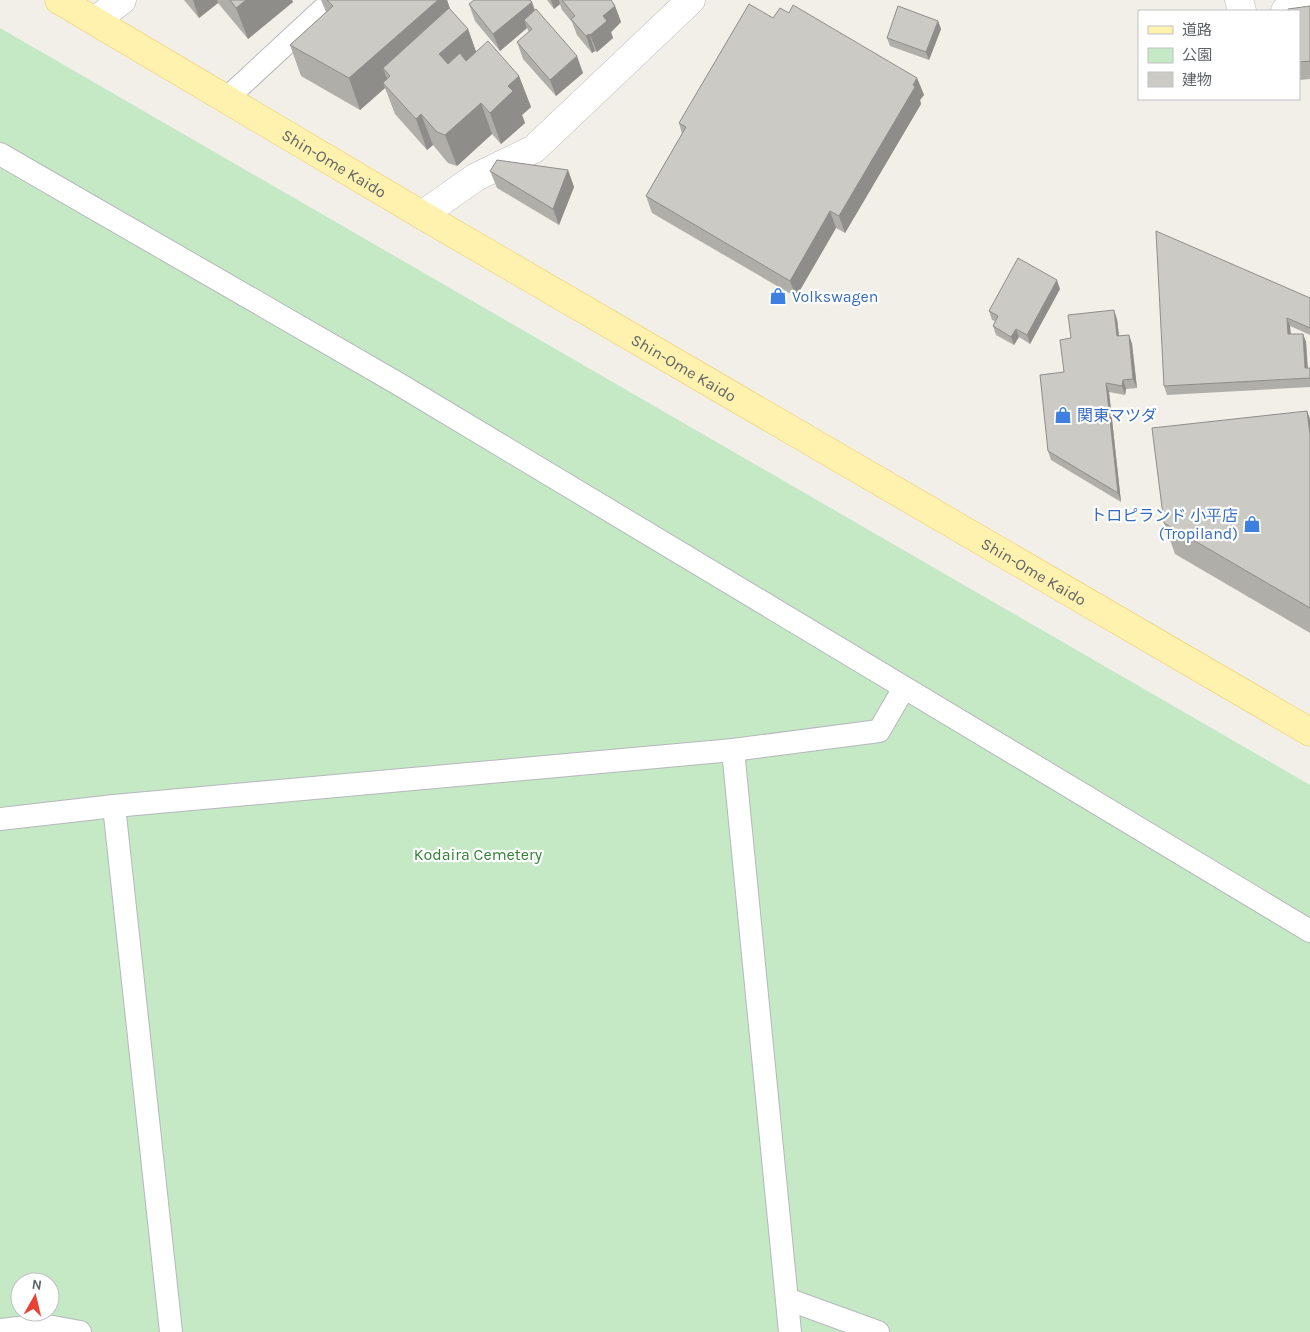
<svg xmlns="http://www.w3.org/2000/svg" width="1310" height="1332" font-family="Karla,'Noto Sans JP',sans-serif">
	<rect width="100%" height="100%" fill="#f1efe8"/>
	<path fill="#c5e8c5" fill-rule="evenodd" d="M0 28 1310 785V1332H0ZM20 1282H50V1312H20Z"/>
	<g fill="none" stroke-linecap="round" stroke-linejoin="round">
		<g stroke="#b5b8bc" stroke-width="24">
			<g id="service">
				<polyline points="226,99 333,0"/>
				<polyline points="0,154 397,383 1310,931"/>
				<polyline points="733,750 790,1332"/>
				<polyline points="114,806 171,1332"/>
				<polyline points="0,819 114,806 733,750 879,731 904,688"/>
				<polyline points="787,1299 878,1332"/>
				<polyline points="0,1330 42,1325 80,1332"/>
			</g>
		</g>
		<g stroke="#b5b8bc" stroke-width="29">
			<g id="minor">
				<polyline points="1239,0 1242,11"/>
				<polyline points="1285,11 1310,7"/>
				<polyline points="95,21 122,0"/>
				<polyline points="422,215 476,177 534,149 691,0"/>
			</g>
		</g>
		<g stroke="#f2c960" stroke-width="29">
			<g id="primary">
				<path id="s1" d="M59 0 422 215 1310 732"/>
			</g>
		</g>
		<use href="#service" stroke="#fff" stroke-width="22"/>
		<use href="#minor" stroke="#fff" stroke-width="28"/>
		<use href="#primary" stroke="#fff2af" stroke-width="28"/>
	</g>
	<g fill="#afaea9">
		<polygon points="184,0 292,0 293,2 248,39 218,3 199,18"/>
		<polygon points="321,0 447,0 450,10 468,29 476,52 519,76 531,107 522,115 525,123 501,144 492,134 457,166 448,163 433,145 427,150 395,114 385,88 360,110 301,76 290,45 326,12"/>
		<polygon points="547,0 611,0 615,6 621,22 611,32 613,38 597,52 595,51 592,53 577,35 572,22 562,10 560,4 554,9"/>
		<polygon points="469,4 535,10 583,73 556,96 523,59 517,42 529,32 527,28 500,51 475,21"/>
		<polygon points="1310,6 1310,79 1299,80 1299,11"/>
		<polygon points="773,18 917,78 924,95 920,100 921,104 845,233 836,228 796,297 652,213 646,196 682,134 679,123"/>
		<polygon points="938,21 941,29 929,60 890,46 887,38"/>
		<polygon points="568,170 574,187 559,225 497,188 490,171"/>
		<polygon points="1060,289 1030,344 1019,337 1014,345 996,335 993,326 995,321 992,320 989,311"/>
		<polygon points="1310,298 1310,335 1290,326 1291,334 1303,334 1306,342 1308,368 1310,368 1310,387 1167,395 1164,386"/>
		<polygon points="1117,319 1119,336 1129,335 1132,344 1137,388 1126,389 1125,395 1109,392 1121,502 1051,460 1048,451 1071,338"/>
		<polygon points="1307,411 1310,419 1310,633 1175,554 1164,523"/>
	</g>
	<g fill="#8f8d8a">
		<polygon points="193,0 217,0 218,3 199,18"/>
		<polygon points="246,0 292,0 293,2 248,39 236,8"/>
		<polygon points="438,0 447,0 456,25 390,76 383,68 389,85 383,83 385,88 360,110 349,78"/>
		<polygon points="551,0 559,0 560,4 554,9"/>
		<polygon points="532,2 538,19 524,20 527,28 500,51 493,34"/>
		<polygon points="615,6 621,22 611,32 613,38 597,52 590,35 603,16"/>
		<polygon points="938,21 941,29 929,60 926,52"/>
		<polygon points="468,29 479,60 451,86 439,54"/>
		<polygon points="589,34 595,51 592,53 586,36"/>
		<polygon points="577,56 583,73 556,96 550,80"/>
		<polygon points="519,76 531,107 522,115 525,123 501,144 490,113 508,86"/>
		<polygon points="917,78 924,95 920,100 921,104 845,233 839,216"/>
		<polygon points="481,103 492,134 457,166 445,135"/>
		<polygon points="421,114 433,145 427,150 416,119"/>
		<polygon points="568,170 574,187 559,225 553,209"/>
		<polygon points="830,211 836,228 796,297 790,281"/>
		<polygon points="1057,280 1060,289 1030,344 1027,335"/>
		<polygon points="1114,310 1117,319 1120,345 1117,336"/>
		<polygon points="1287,318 1290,326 1291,343 1288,334"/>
		<polygon points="1016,329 1019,337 1014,345 1011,337"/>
		<polygon points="1303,334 1306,342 1308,377 1305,368"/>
		<polygon points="1129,335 1132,344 1137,388 1133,379"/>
		<polygon points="1123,380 1126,389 1125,395 1122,386"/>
		<polygon points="1106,383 1109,392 1121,502 1118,493"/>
		<polygon points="1307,411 1310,419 1310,435"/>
	</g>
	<g fill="#cccac5" stroke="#8f8d8a">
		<polygon points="230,0 246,0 236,8"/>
		<polygon points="327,0 438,0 349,78 290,45 333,6"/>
		<polygon points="474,0 530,0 532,2 493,34 469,4"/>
		<polygon points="562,0 611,0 615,6 603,16 607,21 590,35 589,34 586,36 571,19 575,16"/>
		<polygon points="749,4 773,18 780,8 789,13 793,5 917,78 913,85 915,87 839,216 830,211 790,281 646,196 686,127 679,123"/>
		<polygon points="898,6 938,21 926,52 887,38"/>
		<polygon points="1310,6 1310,61 1299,62 1299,11 1288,11 1288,9"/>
		<polygon points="449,8 468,29 439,54 448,64 460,53 466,61 488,41 519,76 508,86 513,91 490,113 481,103 445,135 437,132 421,114 416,119 383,83 390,76 383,68"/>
		<polygon points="536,9 577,56 550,80 517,42 532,29 524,20"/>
		<polygon points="497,160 568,170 553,209 490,171"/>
		<polygon points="1156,231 1310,298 1310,328 1287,318 1288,334 1303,334 1305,368 1310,368 1310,378 1164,386"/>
		<polygon points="1018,258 1057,280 1027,335 1016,329 1011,337 993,326 998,316 989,311"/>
		<polygon points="1114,310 1117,336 1129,335 1133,379 1123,380 1122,386 1106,383 1118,493 1048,451 1040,375 1064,372 1060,340 1071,338 1068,315"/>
		<polygon points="1307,411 1310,435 1310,608 1164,523 1152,428"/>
	</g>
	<defs>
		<g id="shop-bare" transform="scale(1.35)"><path d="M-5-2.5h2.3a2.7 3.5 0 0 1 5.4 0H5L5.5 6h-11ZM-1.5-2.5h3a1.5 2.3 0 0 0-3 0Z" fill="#3f7fe0" stroke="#fff" stroke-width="2.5" paint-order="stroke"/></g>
	</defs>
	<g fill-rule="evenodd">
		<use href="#shop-bare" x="778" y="296"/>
		<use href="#shop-bare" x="1063" y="415"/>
		<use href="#shop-bare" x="1252" y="524"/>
	</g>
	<g text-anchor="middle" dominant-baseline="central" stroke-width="4.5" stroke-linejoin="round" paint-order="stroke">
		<g font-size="16" fill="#5f6368" stroke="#fff">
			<text stroke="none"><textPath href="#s1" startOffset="320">Shin-Ome Kaido</textPath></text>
			<text stroke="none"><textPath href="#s1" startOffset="725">Shin-Ome Kaido</textPath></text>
			<text stroke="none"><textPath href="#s1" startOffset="1130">Shin-Ome Kaido</textPath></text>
		</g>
		<g font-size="16" fill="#366cbe" stroke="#fff" text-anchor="start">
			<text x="792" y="296">Volkswagen</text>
			<text x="1077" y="415">関東マツダ</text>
			<text x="1238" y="515" text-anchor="end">トロピランド 小平店<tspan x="1238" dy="18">(Tropiland)</tspan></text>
		</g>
		<g font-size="16" fill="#348238" stroke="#fff">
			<text x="478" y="854">Kodaira Cemetery</text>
		</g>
	</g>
	<rect x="1138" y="10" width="162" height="90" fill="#ffffff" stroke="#bfc1c3"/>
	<rect x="1148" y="26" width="25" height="8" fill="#fff2af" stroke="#bfc1c3"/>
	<text x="1182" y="35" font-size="15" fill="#5f6368">道路</text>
	<rect x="1148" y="48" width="25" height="15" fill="#c5e8c5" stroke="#bfc1c3"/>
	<text x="1182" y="60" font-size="15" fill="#5f6368">公園</text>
	<rect x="1148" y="72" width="25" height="15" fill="#cccac5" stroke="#bfc1c3"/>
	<text x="1182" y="85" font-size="15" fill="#5f6368">建物</text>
	<g transform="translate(35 1297) rotate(8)"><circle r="24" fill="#ffffff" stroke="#bfc1c3"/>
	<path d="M0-4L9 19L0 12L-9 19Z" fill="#ea4335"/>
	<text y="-8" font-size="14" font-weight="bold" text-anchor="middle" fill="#5f6368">N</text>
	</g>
</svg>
